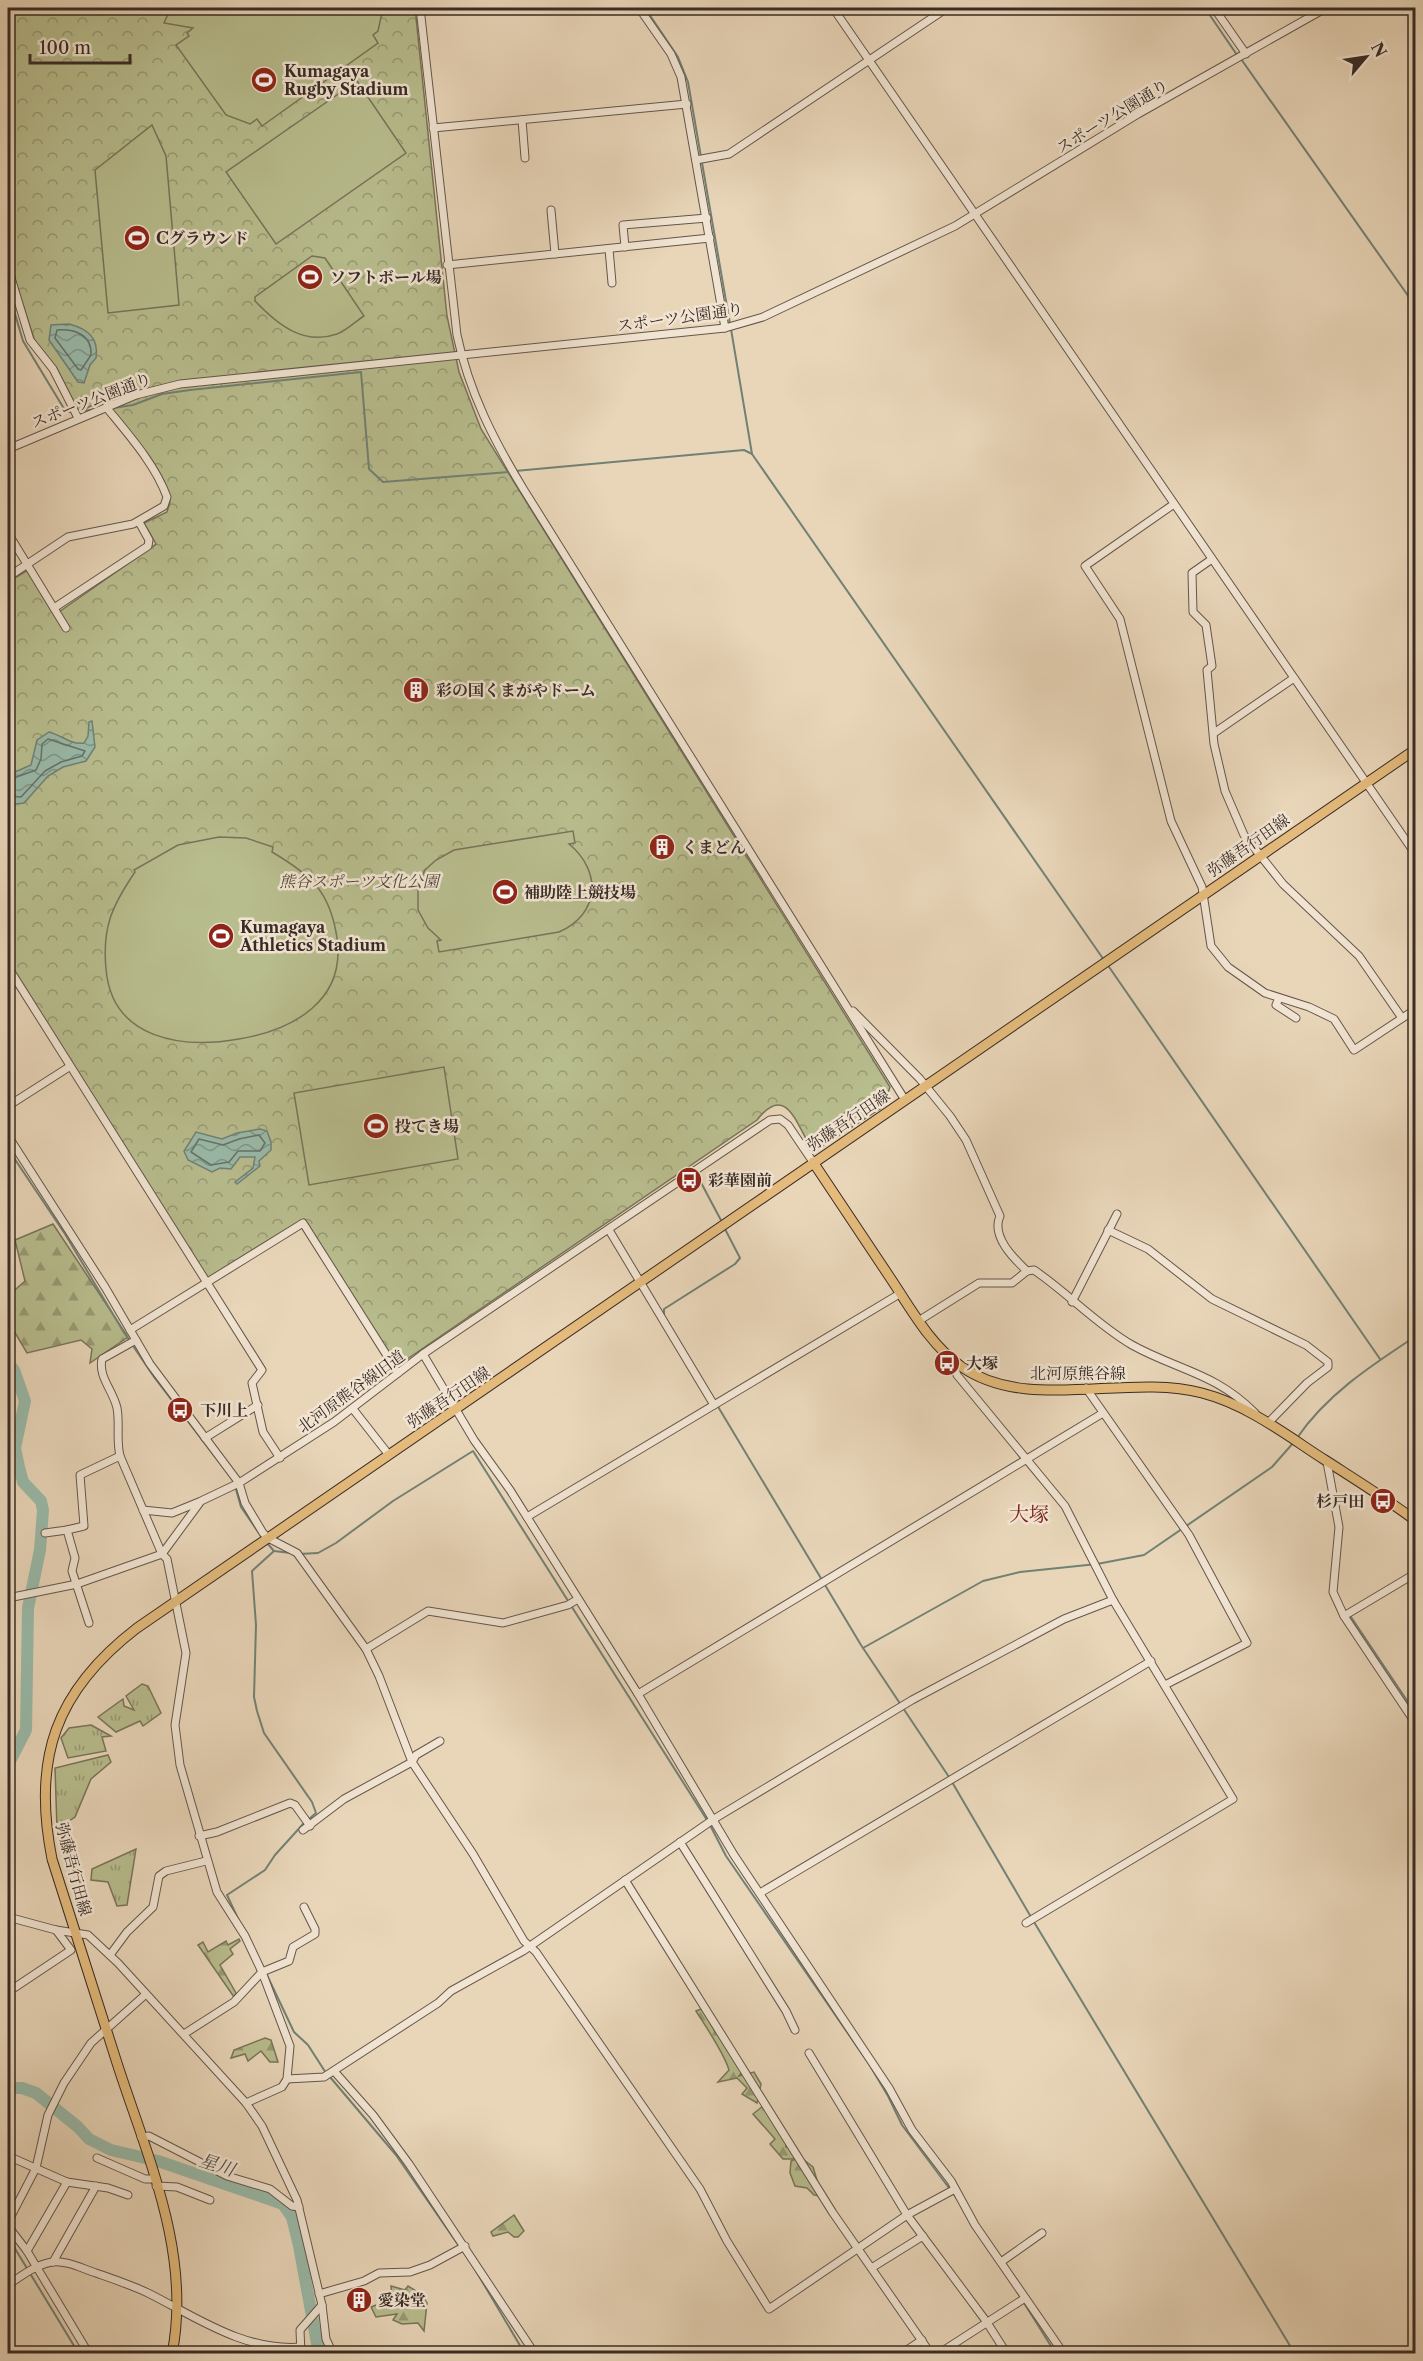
<svg xmlns="http://www.w3.org/2000/svg" width="1423" height="2361" font-family="'Libre Caslon Text','Noto Serif JP',serif">
	<defs>
		<pattern id="grass-tufts" width="24" height="20" patternUnits="userSpaceOnUse" patternTransform="scale(1.5)"><rect width="24" height="20" fill="#b8bd8e"/><path d="M3 7l-1-3M5 7V3M7 7l1-3M15 17l-1-3M17 17v-4M19 17l1-3" fill="none" stroke="#979a74"/></pattern>
		<pattern id="forest-firs" width="22" height="20" patternUnits="userSpaceOnUse" patternTransform="scale(1.5)"><rect width="22" height="20" fill="#b8bd8e"/><path d="M5 1l3.5 6h-7zM16 11l3.5 6h-7z" fill="#979a74"/></pattern>
		<pattern id="park-crowns" width="20" height="18" patternUnits="userSpaceOnUse" patternTransform="scale(1.5)"><rect width="20" height="18" fill="#b8bd8e"/><path d="M2 6a3 3 0 1 1 6 0M12 15a3 3 0 1 1 6 0" fill="none" stroke="#979a74"/></pattern>
		<pattern id="water-waves" width="16" height="10" patternUnits="userSpaceOnUse" patternTransform="scale(1.5)"><rect width="16" height="10" fill="#99baa9"/><path d="M0 5q4-4 8 0t8 0" fill="none" stroke="#7e9789"/></pattern>
	</defs>
	<rect width="100%" height="100%" fill="#e9d6b9"/>
	<filter id="stains"><feTurbulence type="fractalNoise" baseFrequency=".00333" numOctaves="4"/><feColorMatrix values="0 0 0 0 .2 0 0 0 0 .09 0 0 0 0 .02 0 0 0 .5 -.17"/></filter>
	<radialGradient id="worn" r=".72"><stop offset=".6" stop-color="#630" stop-opacity="0"/><stop offset="1" stop-color="#630" stop-opacity=".3"/></radialGradient>
	<g fill="url(#grass-tufts)" stroke="#78745a" stroke-width="1.5">
		<polygon points="142,1684 148,1686 161,1713 143,1726 140,1721 116,1732 98,1717 123,1699 124,1706 134,1710 126,1696"/>
		<polygon points="91,1725 111,1736 102,1737 106,1751 68,1758 61,1738 69,1728"/>
		<polygon points="108,1755 111,1762 91,1779 75,1817 57,1829 55,1768"/>
		<polygon points="136,1849 127,1905 117,1906 108,1882 91,1880 92,1869"/>
	</g>
	<g fill="url(#forest-firs)" stroke="#78745a" stroke-width="1.5">
		<polygon points="53,1224 128,1337 90,1363 92,1349 81,1340 27,1353 8,1321 8,1296 25,1281 15,1240"/>
		<polygon points="239,1939 240,1941 230,1949 233,1954 220,1965 236,1993 234,1997 198,1945 203,1942 208,1952 226,1941 228,1945"/>
		<path d="M704 2008 715 2032 720 2029 742 2072 739 2076 754 2072 761 2084 757 2103 742 2094 747 2088 737 2078 718 2082 729 2070C724 2053 706 2027 696 2011Z"/>
		<polygon points="265,2038 271,2040 278,2062 270,2062 261,2051 248,2061 245,2054 231,2058 234,2050"/>
		<polygon points="763,2106 785,2135 786,2147 793,2148 797,2154 793,2159 783,2159 770,2144 775,2139 753,2114"/>
		<polygon points="800,2157 813,2167 822,2196 814,2195 807,2188 795,2186 790,2173 791,2161"/>
		<polygon points="514,2215 524,2231 518,2237 514,2237 508,2232 493,2236 491,2232"/>
		<polygon points="391,2286 405,2290 408,2286 421,2294 427,2303 424,2331 418,2323 402,2324 393,2320 397,2314 376,2317 371,2307 392,2299"/>
	</g>
	<path fill="url(#park-crowns)" stroke="#78745a" stroke-width="1.5" d="M8 8H415L447 316 459 372 481 429 890 1087 883 1107 818 1149H812C797 1127 787 1081 757 1120L397 1366 304 1219 207 1280 8 963V582L28 570 56 614 156 544 144 523 167 512 170 502 139 445 101 401 79 412 58 371 35 342 10 265Z"/>
	<g fill="#b8bd8e" stroke="#78745a" stroke-width="1.5">
		<polygon points="171,8 383,8 378,31 373,35 378,43 262,126 257,119 250,124 226,115 176,45 189,36 187,33 193,28 164,23"/>
		<polygon points="357,81 406,153 276,244 226,172"/>
		<polygon points="152,125 166,156 179,305 108,313 95,170"/>
		<path d="M312 256 325 258 364 316C356 321 346 331 337 334 303 346 277 324 255 301V297Z"/>
		<path d="M573 831 575 843 569 844C602 871 600 914 559 932L439 952 437 941 441 940 428 928 418 910V886L425 870 436 860 454 850Z"/>
		<path d="M219 837 246 838 273 847 272 852C311 875 330 891 337 938 346 1001 293 1030 239 1039 183 1049 112 1040 106 969 102 927 112 906 135 872L134 870 178 845Z"/>
		<polygon points="444,1067 458,1159 309,1185 294,1093"/>
	</g>
	<g fill="url(#water-waves)" stroke="#728175" stroke-width="1.5">
		<path d="M69 324C88 329 99 338 96 358L90 365 84 383 78 382 49 340 51 325Z"/>
		<path d="M92 721 95 747 86 761 63 767 48 776 24 803 16 804 8 801V775L31 765 37 740 49 732C61 735 71 745 84 743L88 736 89 722Z"/>
		<polygon points="260,1129 267,1131 271,1142 271,1150 259,1161 260,1166 237,1184 235,1182 253,1168 255,1157 240,1157 231,1169 220,1168 212,1172 188,1160 184,1151 196,1132 222,1139 237,1133"/>
	</g>
	<g fill="none" stroke-linecap="round" stroke-linejoin="round">
		<g stroke="#687268" stroke-width="1.5">
			<path d="M57 330C74 329 92 334 91 355L81 370 78 369 55 338Z"/>
			<polyline points="8,780 36,770 41,759 42,744 48,739 85,751 82,756 61,762 45,771 21,797 8,796"/>
			<polygon points="259,1135 265,1143 260,1151 238,1151 229,1162 211,1165 191,1152 199,1139 223,1145 239,1139"/>
		</g>
		<g stroke="#728175" stroke-width="2">
			<polyline points="645,8 678,57 688,82 730,324"/>
			<polyline points="1205,8 1237,55"/>
			<polyline points="1241,59 1416,307"/>
			<polyline points="8,290 23,341 66,412 71,412"/>
			<polyline points="731,329 752,454"/>
			<polyline points="113,408 133,405 162,394 190,390 361,372 369,469 383,482 509,472"/>
			<polyline points="77,411 92,410"/>
			<polyline points="515,471 744,450 752,454 1104,960"/>
			<polyline points="1107,964 1380,1359"/>
			<polyline points="8,1149 65,1234 123,1331 154,1377 219,1462"/>
			<polyline points="698,1177 723,1224"/>
			<polyline points="664,1316 664,1309 735,1264 740,1258 725,1229"/>
			<polyline points="717,1405 861,1645 949,1777"/>
			<path d="M1297 1438C1327 1394 1372 1365 1416 1336"/>
			<polyline points="235,1486 241,1507 263,1539"/>
			<polyline points="267,1543 274,1551 291,1553"/>
			<polyline points="274,1551 252,1571 256,1625 254,1697 257,1711 264,1733 312,1802 316,1813 309,1819"/>
			<polyline points="299,1554 318,1553 336,1543 393,1501 473,1451 707,1820"/>
			<polyline points="1349,1614 1416,1714"/>
			<polyline points="863,1648 983,1581 1020,1572 1097,1564 1144,1555 1272,1467 1294,1442"/>
			<polyline points="952,1782 1031,1917"/>
			<polyline points="710,1825 726,1856 869,2064 888,2096 902,2125 958,2200"/>
			<polyline points="1034,1922 1295,2354"/>
			<polyline points="240,1923 227,1895 265,1870 275,1855 304,1823"/>
			<polyline points="266,1973 294,2032 308,2045 326,2073"/>
			<polyline points="330,2077 396,2155 459,2246"/>
			<polyline points="8,2237 79,2354"/>
			<polyline points="473,2266 525,2354"/>
			<polyline points="1016,2290 1056,2354"/>
		</g>
		<g stroke="#99baa9" stroke-width="12">
			<polyline points="8,1363 14,1370 25,1401 15,1448 19,1467 23,1482 41,1501 43,1510 40,1550 28,1608 26,1730 8,1765"/>
			<polyline points="8,2088 22,2088 36,2093 78,2127 89,2139 111,2150 158,2161 283,2204 292,2217 299,2246 319,2354"/>
		</g>
		<g stroke="#64564b" stroke-width="9">
			<g id="minor">
				<path d="M420 8 457 335C469 392 494 441 524 490L905 1100"/>
				<polyline points="639,8 671,54 681,77 725,328"/>
				<polyline points="833,8 1416,855"/>
				<polyline points="1214,8 1246,54"/>
				<polyline points="522,120 525,158"/>
				<polyline points="433,128 687,104"/>
				<polyline points="696,160 729,154 947,8"/>
				<polyline points="551,210 555,254"/>
				<polyline points="625,247 623,225 707,218"/>
				<polyline points="609,249 612,283"/>
				<polyline points="447,265 710,238"/>
				<polyline points="8,268 30,340 53,369 78,418"/>
				<polyline points="8,449 136,395 180,384 725,328 763,317 955,226 1138,114 1326,8"/>
				<polyline points="1174,504 1085,566 1120,619 1171,821 1202,887 1211,946 1228,967 1265,993 1309,1007 1334,1019 1354,1050 1416,1009"/>
				<polyline points="8,533 66,628"/>
				<polyline points="1212,559 1192,573 1193,612 1206,625 1212,666 1207,670 1214,744 1225,791 1244,835 1283,884 1359,956 1402,1018"/>
				<path d="M8 577 68 537 133 524 164 506 167 497C155 464 128 434 106 407"/>
				<polyline points="54,608 148,546 149,540 139,522"/>
				<polyline points="1214,733 1294,678"/>
				<polyline points="8,967 262,1370 252,1383 263,1432 280,1458"/>
				<polyline points="1279,998 1276,1005 1296,1018"/>
				<path d="M853 1011 920 1079 950 1116 966 1140 1000 1216C991 1236 1013 1258 1027 1271"/>
				<polyline points="8,1106 69,1067"/>
				<polyline points="8,1136 105,1287 150,1364 239,1483 245,1503 263,1533 268,1538 297,1553 366,1649 379,1676 412,1762 473,1854 524,1941 536,1952 700,2189 727,2241 769,2309 907,2215 955,2189"/>
				<polyline points="609,1230 714,1405"/>
				<polyline points="1108,1230 1148,1249 1212,1299 1306,1345 1328,1362 1328,1367 1307,1383 1268,1423"/>
				<polyline points="1072,1302 1117,1214"/>
				<path d="M920 1320 979 1283H1012L1027 1271 1034 1270C1068 1293 1096 1324 1132 1345 1177 1370 1216 1373 1255 1413"/>
				<polyline points="130,1330 303,1223 398,1373"/>
				<path d="M136 1340 102 1359C98 1377 113 1390 117 1408 120 1424 116 1440 120 1456L162 1554 167 1559 186 1653 175 1725 180 1765 217 1892 245 1936 262 1972 290 2046 287 2079 282 2087 246 2103"/>
				<polyline points="423,1354 474,1440 510,1490 638,1694 734,1855 889,2088 912,2130 951,2181 975,2225 1064,2354"/>
				<polyline points="952,1360 957,1375 1065,1506 1113,1600 1233,1799 1026,1923"/>
				<polyline points="1086,1388 1189,1535 1247,1643 1165,1685"/>
				<polyline points="353,1409 389,1455"/>
				<polyline points="205,1438 258,1405"/>
				<polyline points="1327,1462 1339,1527 1333,1592 1344,1616 1416,1724"/>
				<polyline points="143,1510 172,1513 199,1502"/>
				<polyline points="527,1517 901,1293"/>
				<polyline points="45,1533 67,1530"/>
				<polyline points="8,1598 77,1584 162,1554 201,1501 239,1483 334,1422 423,1354 770,1120 780,1119 788,1125 813,1162"/>
				<polyline points="1344,1616 1416,1573"/>
				<polyline points="89,1623 72,1571 75,1558 67,1530 84,1526 80,1475 120,1456"/>
				<polyline points="366,1649 428,1611 503,1623 568,1605 578,1599"/>
				<polyline points="638,1694 1103,1413"/>
				<polyline points="303,1830 344,1799 412,1762 416,1755 440,1741"/>
				<polyline points="199,1836 217,1832 290,1803 295,1805 310,1826"/>
				<polyline points="680,1842 786,2011 795,2030"/>
				<polyline points="625,1880 833,2213 931,2354"/>
				<polyline points="760,1893 1151,1661"/>
				<polyline points="8,1917 56,1930 88,1935 118,1963 246,2103 262,2126 297,2200 322,2305 326,2339 333,2354"/>
				<polyline points="110,1955 127,1932 153,1907 159,1876 166,1871 206,1861"/>
				<polyline points="8,1992 71,1950 56,1930"/>
				<polyline points="184,2034 234,2002 262,1972 289,1961 293,1947 315,1934 315,1929 304,1907"/>
				<polyline points="809,2053 907,2215 986,2321 1007,2354"/>
				<polyline points="334,2071 373,2115 409,2164 535,2354"/>
				<polyline points="287,2079 324,2077 438,2003 451,1991 523,1951 714,1819 912,1700 1064,1619 1113,1600"/>
				<polyline points="141,2137 149,2136 227,2176 270,2189 292,2206 299,2207"/>
				<polyline points="8,2156 67,2182 27,2251"/>
				<polyline points="97,2158 145,2179 154,2179"/>
				<polyline points="67,2182 108,2188 128,2195"/>
				<polyline points="156,2186 177,2187 210,2200"/>
				<polyline points="8,2222 36,2168 48,2115 64,2083 91,2043 146,1994"/>
				<polyline points="8,2226 27,2251 89,2354"/>
				<polyline points="53,2262 96,2186"/>
				<polyline points="1001,2262 1042,2233"/>
				<polyline points="873,2267 923,2236"/>
				<path d="M8 2285C21 2276 35 2265 52 2262 66 2260 83 2269 96 2273 113 2279 131 2285 148 2293 196 2317 245 2352 301 2347"/>
				<polyline points="319,2294 364,2281 379,2273 410,2272 430,2265 465,2246"/>
				<polyline points="301,2354 300,2330 322,2305"/>
				<polyline points="901,2354 922,2340"/>
				<polyline points="938,2354 1025,2298"/>
			</g>
		</g>
		<g stroke="#382b26" stroke-width="11">
			<g id="major">
				<path d="M813 1162C839 1201 865 1240 891 1279 911 1309 931 1346 962 1367 1028 1413 1127 1373 1202 1393 1248 1405 1286 1435 1325 1460 1356 1480 1387 1499 1416 1521"/>
				<path d="M172 2354C192 2254 147 2156 117 2063 95 1995 74 1927 52 1859 32 1759 55 1691 137 1628L1416 749"/>
			</g>
		</g>
		<use href="#minor" stroke="#f1e4d2" stroke-width="7"/>
		<use href="#major" stroke="#e4bb7c" stroke-width="9"/>
	</g>
	<defs>
		<g id="stadium-disc" transform="scale(1.35)"><circle r="9.5" fill="#8f2418" stroke="#f1e4d2"/><path d="M0-5a6.5 5 0 1 0 0 10a6.5 5 0 1 0 0-10ZM-3.5-1.8h7v3.6h-7Z" fill="#fff"/></g>
		<g id="building-disc" transform="scale(1.35)"><circle r="9.5" fill="#8f2418" stroke="#f1e4d2"/><path d="M-4-6H4V6H1V3H-1V6H-4ZM-2.5-4.3h1.7v1.8h-1.7ZM.8-4.3h1.7v1.8H.8ZM-2.5-1h1.7V.8h-1.7ZM.8-1h1.7V.8H.8Z" fill="#fff"/></g>
		<g id="bus-disc" transform="scale(1.35)"><circle r="9.5" fill="#8f2418" stroke="#f1e4d2"/><path d="M-5-6H5V4H4V6H2V4H-2V6H-4V4H-5ZM-3.5-4V0h7V-4ZM-3.5 1.2v1.5H-2V1.2ZM2 1.2v1.5H3.5V1.2Z" fill="#fff"/></g>
	</defs>
	<g fill-rule="evenodd">
		<use href="#stadium-disc" x="264" y="80"/>
		<use href="#stadium-disc" x="137" y="238"/>
		<use href="#stadium-disc" x="310" y="277"/>
		<use href="#building-disc" x="416" y="690"/>
		<use href="#building-disc" x="662" y="847"/>
		<use href="#stadium-disc" x="505" y="892"/>
		<use href="#stadium-disc" x="221" y="936"/>
		<use href="#stadium-disc" x="376" y="1126"/>
		<use href="#bus-disc" x="689" y="1180"/>
		<use href="#bus-disc" x="947" y="1363"/>
		<use href="#bus-disc" x="180" y="1410"/>
		<use href="#bus-disc" x="1383" y="1501"/>
		<use href="#building-disc" x="359" y="2300"/>
	</g>
	<g text-anchor="middle" dominant-baseline="central" stroke-width="5" stroke-linejoin="round" paint-order="stroke">
		<g font-size="16" font-weight="bold" fill="#382b26" stroke="#f1e4d2" text-anchor="start">
			<text x="284" y="71">Kumagaya<tspan x="284" dy="18">Rugby Stadium</tspan></text>
			<text x="156" y="238">Cグラウンド</text>
			<text x="330" y="277">ソフトボール場</text>
			<text x="436" y="690">彩の国くまがやドーム</text>
			<text x="682" y="847">くまどん</text>
			<text x="524" y="892">補助陸上競技場</text>
			<text x="240" y="927">Kumagaya<tspan x="240" dy="18">Athletics Stadium</tspan></text>
			<text x="395" y="1126">投てき場</text>
			<text x="708" y="1180">彩華園前</text>
			<text x="966" y="1363">大塚</text>
			<text x="200" y="1410">下川上</text>
			<text x="1364" y="1501" text-anchor="end">杉戸田</text>
			<text x="378" y="2300">愛染堂</text>
		</g>
		<g font-size="16" fill="#382b26" stroke="#f1e4d2">
			<text transform="translate(1112 116) rotate(-31)">スポーツ公園通り</text>
			<text transform="translate(680 317) rotate(-8)">スポーツ公園通り</text>
			<text transform="translate(91 400) rotate(-21)">スポーツ公園通り</text>
			<text transform="translate(1248 845) rotate(-35)">弥藤吾行田線</text>
			<text transform="translate(848 1120) rotate(-34)">弥藤吾行田線</text>
			<text x="1078" y="1373">北河原熊谷線</text>
			<text transform="translate(351 1391) rotate(-36)">北河原熊谷線旧道</text>
			<text transform="translate(448 1397) rotate(-34)">弥藤吾行田線</text>
			<text transform="translate(74 1869) rotate(75)">弥藤吾行田線</text>
		</g>
		<g font-size="16" font-style="italic" fill="#52483b" stroke="#f1e4d2">
			<text x="359" y="881">熊谷スポーツ文化公園</text>
		</g>
		<g font-size="18" font-style="italic" fill="#504f47" stroke="#f1e4d2">
			<text transform="translate(217 2165) rotate(18)">星川</text>
		</g>
		<g font-size="20" fill="#7a1f14" stroke="#f1e4d2">
			<text x="1029" y="1514">大塚</text>
		</g>
	</g>
	<rect width="1423" height="2361" fill="none" stroke="#e9d6b9" stroke-width="30"/>
	<rect x="9" y="9" width="1405" height="2343" fill="none" stroke="#382b26" stroke-width="3"/>
	<rect x="15" y="15" width="1393" height="2331" fill="none" stroke="#382b26" stroke-width="1.5"/>
	<g transform="translate(1366 57) rotate(61)" stroke="#f1e4d2" stroke-width="4.5" paint-order="stroke">
	<path d="M0-4.5L10 22L0 15L-10 22Z" fill="#382b26"/>
	<text y="-9" font-size="16" font-weight="bold" text-anchor="middle" fill="#382b26">N</text>
	</g>
	<path d="M30 54v9h100v-9" fill="none" stroke="#382b26" stroke-width="3"/>
	<text x="39" y="54" font-size="18" fill="#382b26" stroke="#f1e4d2" stroke-width="4.5" paint-order="stroke">100 m</text>
	<rect width="100%" height="100%" filter="url(#stains)"/>
	<rect width="100%" height="100%" fill="url(#worn)"/>
</svg>
